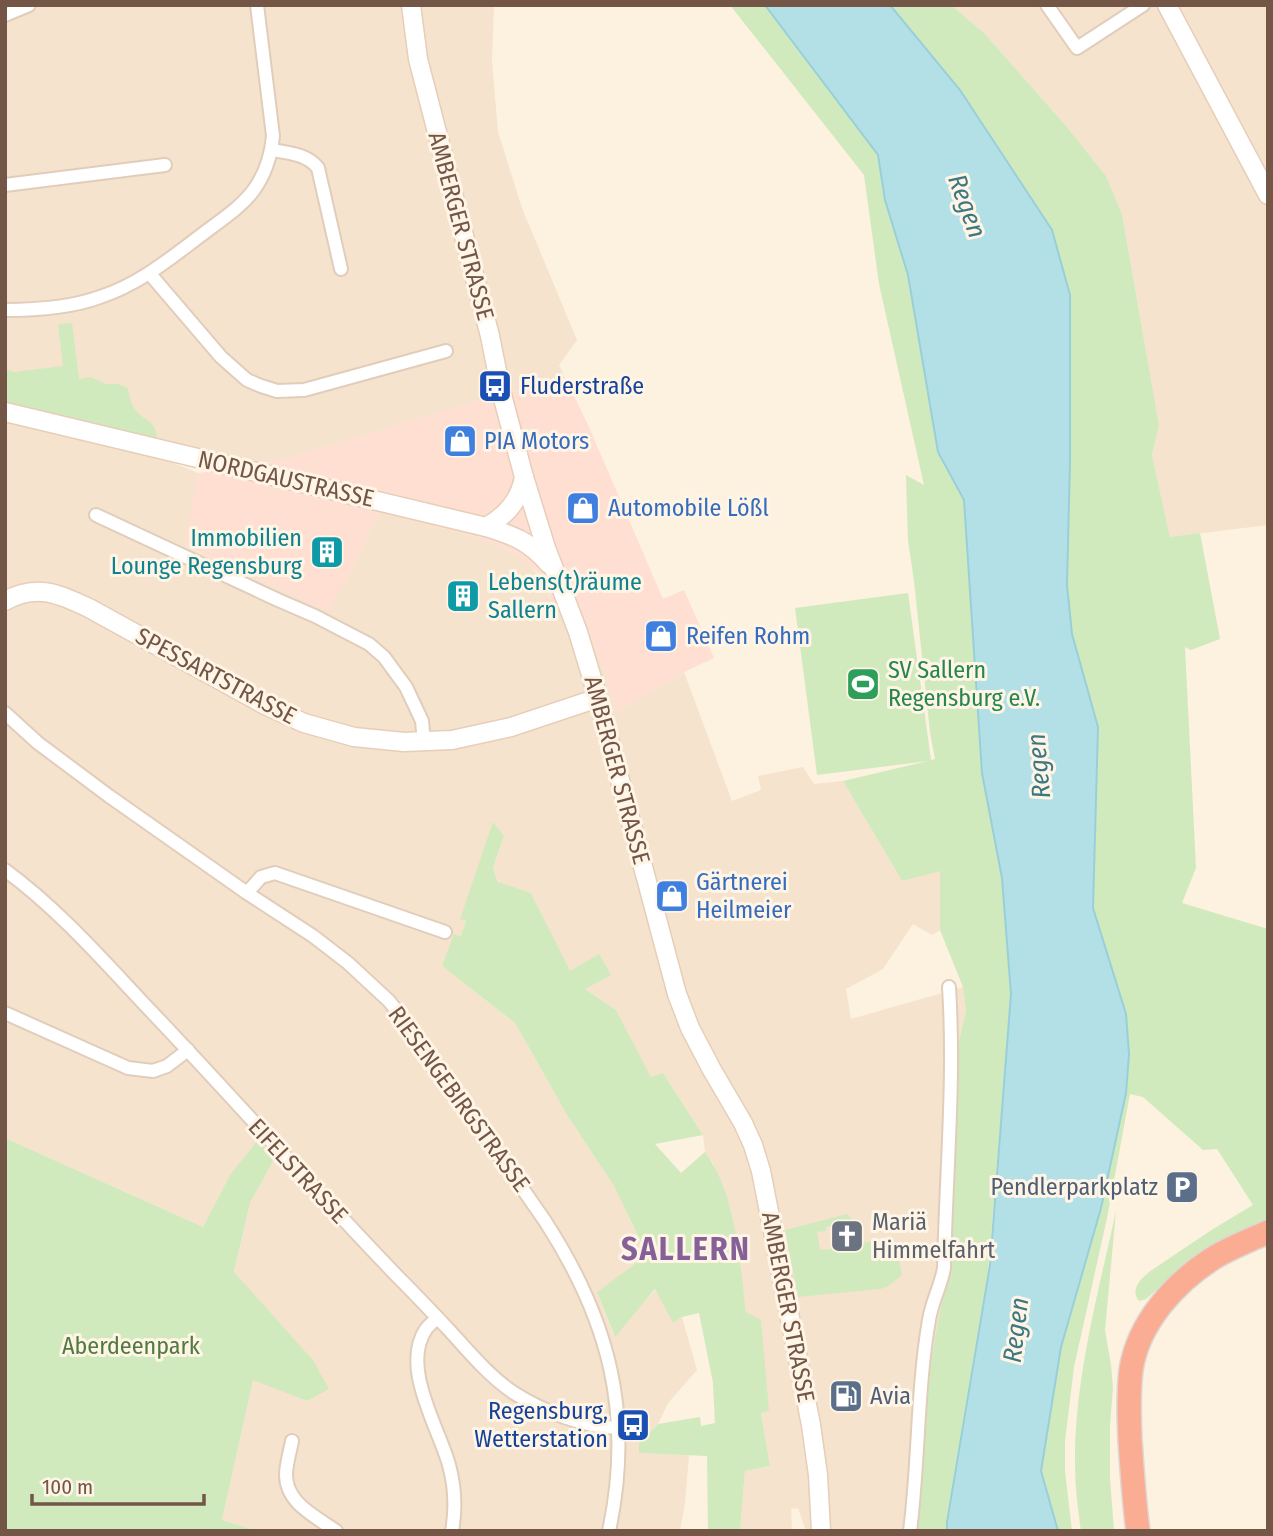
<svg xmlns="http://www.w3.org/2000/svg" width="1273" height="1536" font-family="'Fira Sans Condensed',sans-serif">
	<rect width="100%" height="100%" fill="#fdf1df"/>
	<g fill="#f5e3cd">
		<polygon points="5,5 494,5 492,61 498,132 522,208 577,340 559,365 565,378 492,397 275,462 259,463 58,416 198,473 185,546 328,611 348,577 380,511 481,539 511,552 526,562 544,581 554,610 578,609 606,674 616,712 684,672 732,801 761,790 758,776 803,767 814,784 843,781 902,881 940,870 940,930 932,935 913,924 883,969 846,989 851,1019 963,987 966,1011 957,1049 950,1272 943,1297 925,1409 916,1531 806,1531 798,1508 791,1509 792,1531 740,1531 745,1471 770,1466 761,1413 769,1411 746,1313 731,1211 713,1163 705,1152 703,1135 663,1073 651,1078 616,1010 585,989 599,954 570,972 531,893 499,883 493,868 504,837 461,919 466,921 461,936 455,934 442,966 515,1023 567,1115 614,1186 647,1256 597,1292 614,1336 656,1289 673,1323 682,1317 697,1370 668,1403 658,1424 639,1443 639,1453 689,1455 685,1503 680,1531 258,1531 222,1520 253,1379 307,1401 313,1360 234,1273 250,1203 275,1158 230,1175 203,1227 5,1138"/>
		<polygon points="951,5 1268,5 1268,525 1170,537 1152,455 1159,425 1122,214 1106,176 1067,127 984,33"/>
	</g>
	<polygon fill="#fedfd2" points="566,379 588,425 663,599 684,590 714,658 684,672 616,712 606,674 578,609 553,610 549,593 544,582 536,571 511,552 481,539 380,511 348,577 329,612 184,545 198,473 275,462 492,397"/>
	<g fill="#d0eabe">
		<path d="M730 5H765L878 155 885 200 908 275 938 452 964 500 982 773 1002 878 1011 994 988 1273 947 1522V1531H916C925 1444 925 1357 950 1272L957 1049 966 1011 963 987 940 930V871L902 881 843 781 928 761 817 775 795 608 908 593 931 760 935 759 930 732 914 581 908 540 906 475 924 485 879 284 864 175Z"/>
		<path d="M890 5H951L984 33 1067 127 1106 176 1122 214 1159 425 1152 455 1170 537 1200 533 1220 639 1191 650 1185 647 1196 868 1182 903 1268 929V1224L1178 1272 1146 1299 1139 1301C1130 1289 1140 1280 1149 1272L1213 1229 1253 1205 1217 1149 1203 1150 1143 1097 1130 1094 1107 1218 1074 1367 1065 1441V1471L1072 1531H1058L1041 1471 1061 1347 1101 1208 1126 1093V1014L1093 908 1098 727 1072 634 1067 585 1070 460V295L960 90Z"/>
		<path d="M72 323 79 379 91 377 106 384H118L128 388C129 394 130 401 133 406 139 420 156 418 157 438L5 403V369L14 372 63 366 58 324Z"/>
		<path d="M493 822 504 836 493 868 498 882 531 893 570 971 599 954 611 975 585 989 616 1010 651 1077 663 1073 703 1135 655 1144 681 1173 705 1152C737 1196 739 1260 746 1312L761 1320 769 1411 761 1413 770 1466 745 1471 740 1531H708L707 1456 639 1453V1443L658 1424 700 1417 701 1426 715 1423 713 1383 699 1313 682 1317 673 1323 655 1289 615 1337 597 1292 647 1255 614 1186 567 1115 515 1023 442 966 454 934 461 936 466 921 460 919Z"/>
		<polygon points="5,1138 203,1227 230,1175 258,1140 275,1158 250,1203 234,1272 313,1360 329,1389 307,1401 253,1380 222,1520 258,1531 5,1531"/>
		<path d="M1116 1211 1105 1330 1111 1365 1113 1388 1110 1425V1479L1114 1531H1081C1078 1510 1075 1488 1075 1466 1074 1380 1098 1294 1116 1211Z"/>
		<polygon points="847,1214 852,1219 852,1223 826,1227 826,1231 817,1232 820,1250 832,1249 831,1243 855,1239 857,1244 893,1238 897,1250 902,1275 887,1287 880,1289 798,1297 785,1230"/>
	</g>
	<polygon fill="#b3e0e7" stroke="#99cfd9" stroke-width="2" points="765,5 890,5 960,90 1052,230 1070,295 1070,460 1067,585 1072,634 1098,727 1093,908 1126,1014 1129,1054 1126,1093 1101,1208 1061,1347 1041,1471 1058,1531 947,1531 947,1522 990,1265 1011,994 1002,878 982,773 964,500 938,452 908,275 885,200 878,155"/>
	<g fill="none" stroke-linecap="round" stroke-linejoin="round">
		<g stroke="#e1cdbb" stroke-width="16">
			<g id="street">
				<polyline points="1047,5 1077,48 1143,5"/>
				<polyline points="5,15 29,5"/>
				<path d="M272 150C289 153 307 154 318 168L341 269"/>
				<polyline points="5,185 165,165"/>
				<polyline points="150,274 221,357 247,380 261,386 277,391 304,390 446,351"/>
				<path d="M5 310C37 310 70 308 100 297 140 284 172 257 204 233 221 220 240 208 253 191 265 175 271 156 273 136L257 5"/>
				<polyline points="96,515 278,600 315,616 369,644 384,657 406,687 422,721 424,742"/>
				<path d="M5 713 38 743 109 796 247 893 313 936 348 963 389 1001 410 1027 545 1221C609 1320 634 1414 609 1531"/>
				<path d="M5 870C58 909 101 958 146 1006 231 1095 312 1188 398 1277 416 1295 433 1313 450 1331 469 1352 490 1377 514 1393 542 1411 586 1428 619 1428"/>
				<polyline points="247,893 261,877 275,873 445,932"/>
				<polyline points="5,1013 128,1068 153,1071 167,1066 188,1050"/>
				<path d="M437 1318C434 1321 429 1325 426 1329 400 1367 439 1428 449 1465 455 1487 456 1509 452 1531"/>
				<path d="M292 1441C290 1452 286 1464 286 1475 286 1503 315 1516 336 1531"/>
				<path d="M910 1531C919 1461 917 1389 929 1320 932 1301 941 1286 944 1268 946 1174 955 1080 949 987"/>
			</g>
		</g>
		<g stroke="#e6ceb9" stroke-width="21">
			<g id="secondary">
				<polyline points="411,5 418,59 490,336 501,391 524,477 546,548 578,632 598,698 677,994 690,1028 712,1070 743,1123 753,1145 761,1171 811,1425 818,1475 821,1531"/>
				<polyline points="1167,5 1268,195"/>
				<path d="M5 412 486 527C515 536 529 541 549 564"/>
				<path d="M486 527C506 516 520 500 524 477"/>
				<path d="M5 601C36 583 59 594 89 608L265 705 304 723 354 737 404 742 452 740 511 727 598 698"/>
			</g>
		</g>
		<g stroke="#ded6d3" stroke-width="26">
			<path id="highway" d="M1138 1531C1134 1501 1132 1470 1130 1440 1129 1417 1128 1393 1131 1370 1138 1323 1175 1282 1215 1257 1232 1247 1250 1240 1268 1232"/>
		</g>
		<use href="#street" stroke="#fff" stroke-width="12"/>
		<use href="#secondary" stroke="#fff" stroke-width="18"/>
		<use href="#highway" stroke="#faad93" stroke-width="23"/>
	</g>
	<defs>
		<g id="bus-square" transform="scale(1.75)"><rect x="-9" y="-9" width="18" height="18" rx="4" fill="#1a4fb4" stroke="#fff5e6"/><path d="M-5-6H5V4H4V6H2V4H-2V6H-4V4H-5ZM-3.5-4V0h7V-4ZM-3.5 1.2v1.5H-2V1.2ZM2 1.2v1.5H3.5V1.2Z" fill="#fff"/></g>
		<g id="shop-square" transform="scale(1.75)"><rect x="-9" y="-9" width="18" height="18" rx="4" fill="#3f7fe0" stroke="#fff5e6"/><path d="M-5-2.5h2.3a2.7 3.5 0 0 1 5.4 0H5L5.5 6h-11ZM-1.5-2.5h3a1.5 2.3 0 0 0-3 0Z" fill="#fff"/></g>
		<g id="building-square" transform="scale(1.75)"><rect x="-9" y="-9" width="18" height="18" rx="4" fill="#0f9aa8" stroke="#fff5e6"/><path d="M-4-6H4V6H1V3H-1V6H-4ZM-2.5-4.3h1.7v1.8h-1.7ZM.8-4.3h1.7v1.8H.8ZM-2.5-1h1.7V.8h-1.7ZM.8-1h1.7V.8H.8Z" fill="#fff"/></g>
		<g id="stadium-square" transform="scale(1.75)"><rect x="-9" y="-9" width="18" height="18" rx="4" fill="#2e9e5b" stroke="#fff5e6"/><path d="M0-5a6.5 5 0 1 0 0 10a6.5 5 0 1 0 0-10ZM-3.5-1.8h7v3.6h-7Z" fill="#fff"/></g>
		<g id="parking-square" transform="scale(1.75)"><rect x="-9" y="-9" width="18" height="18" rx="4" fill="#5c6f8a" stroke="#fff5e6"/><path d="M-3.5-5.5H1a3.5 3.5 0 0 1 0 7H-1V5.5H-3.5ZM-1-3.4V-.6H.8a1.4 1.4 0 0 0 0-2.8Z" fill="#fff"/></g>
		<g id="church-square" transform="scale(1.75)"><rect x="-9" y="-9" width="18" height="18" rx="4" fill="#6b7280" stroke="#fff5e6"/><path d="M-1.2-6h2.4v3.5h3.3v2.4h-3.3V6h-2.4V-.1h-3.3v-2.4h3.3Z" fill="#fff"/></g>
		<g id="fuel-square" transform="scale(1.75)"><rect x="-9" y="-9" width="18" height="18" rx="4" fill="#5c6f8a" stroke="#fff5e6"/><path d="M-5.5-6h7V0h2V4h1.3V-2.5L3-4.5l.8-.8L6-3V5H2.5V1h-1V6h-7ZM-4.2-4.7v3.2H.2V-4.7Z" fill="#fff"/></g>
	</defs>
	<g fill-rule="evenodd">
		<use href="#bus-square" x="495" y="386"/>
		<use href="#shop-square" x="460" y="441"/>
		<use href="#shop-square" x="583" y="508"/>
		<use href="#building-square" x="327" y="552"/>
		<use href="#building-square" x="463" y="596"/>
		<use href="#shop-square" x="661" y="636"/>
		<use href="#stadium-square" x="863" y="684"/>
		<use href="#shop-square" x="672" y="896"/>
		<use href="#parking-square" x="1182" y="1187"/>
		<use href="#church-square" x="847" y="1236"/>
		<use href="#fuel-square" x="846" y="1396"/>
		<use href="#bus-square" x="633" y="1425"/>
	</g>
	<g text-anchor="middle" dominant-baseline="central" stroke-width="6" stroke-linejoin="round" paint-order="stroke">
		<g font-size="24" fill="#745646" stroke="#fff5e6">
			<text transform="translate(461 226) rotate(75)">AMBERGER STRASSE</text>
			<text transform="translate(286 479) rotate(13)">NORDGAUSTRASSE</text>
			<text transform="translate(216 676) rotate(28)">SPESSARTSTRASSE</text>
			<text transform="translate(617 770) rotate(75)">AMBERGER STRASSE</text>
			<text transform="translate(459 1099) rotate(54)">RIESENGEBIRGSTRASSE</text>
			<text transform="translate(298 1171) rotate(47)">EIFELSTRASSE</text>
			<text transform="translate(788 1307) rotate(79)">AMBERGER STRASSE</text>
		</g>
		<g font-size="24" fill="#164399" stroke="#fff5e6" text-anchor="start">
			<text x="520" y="386">Fluderstraße</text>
			<text x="608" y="1411" text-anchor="end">Regensburg,<tspan x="608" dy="28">Wetterstation</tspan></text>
		</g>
		<g font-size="24" fill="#366cbe" stroke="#fff5e6" text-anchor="start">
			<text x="484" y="441">PIA Motors</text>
			<text x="608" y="508">Automobile Lößl</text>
			<text x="686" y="636">Reifen Rohm</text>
			<text x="696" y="882">Gärtnerei<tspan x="696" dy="28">Heilmeier</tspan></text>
		</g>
		<g font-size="24" fill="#0d838f" stroke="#fff5e6" text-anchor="end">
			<text x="302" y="538">Immobilien<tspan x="302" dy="28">Lounge Regensburg</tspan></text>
			<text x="488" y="582" text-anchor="start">Lebens(t)räume<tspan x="488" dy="28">Sallern</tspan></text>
		</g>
		<g font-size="24" fill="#27864d" stroke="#fff5e6" text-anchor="start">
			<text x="888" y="670">SV Sallern<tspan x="888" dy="28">Regensburg e.V.</tspan></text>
		</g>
		<g font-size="24" fill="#4e5e75" stroke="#fff5e6" text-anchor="end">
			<text x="1158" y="1187">Pendlerparkplatz</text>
			<text x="870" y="1396" text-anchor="start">Avia</text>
		</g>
		<g font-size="24" fill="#5b616d" stroke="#fff5e6" text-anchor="start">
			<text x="872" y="1222">Mariä<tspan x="872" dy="28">Himmelfahrt</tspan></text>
		</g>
		<g font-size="24" fill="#507a3e" stroke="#fff5e6">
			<text x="131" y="1346">Aberdeenpark</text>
		</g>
		<g font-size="26" font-style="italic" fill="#3c7782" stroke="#fff5e6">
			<text transform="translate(967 206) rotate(70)">Regen</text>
			<text transform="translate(1039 766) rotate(-95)">Regen</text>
			<text transform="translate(1016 1330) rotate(-83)">Regen</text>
		</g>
		<g font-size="32" font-weight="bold" letter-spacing="2" fill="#856198" stroke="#fff5e6">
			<text x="686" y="1249">SALLERN</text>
		</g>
	</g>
	<rect width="1273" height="1536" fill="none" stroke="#745646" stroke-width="14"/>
	<path d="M32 1494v10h172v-10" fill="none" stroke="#745646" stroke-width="3.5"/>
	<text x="42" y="1494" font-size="21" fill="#745646" stroke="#fff5e6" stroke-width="5" paint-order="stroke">100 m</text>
</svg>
